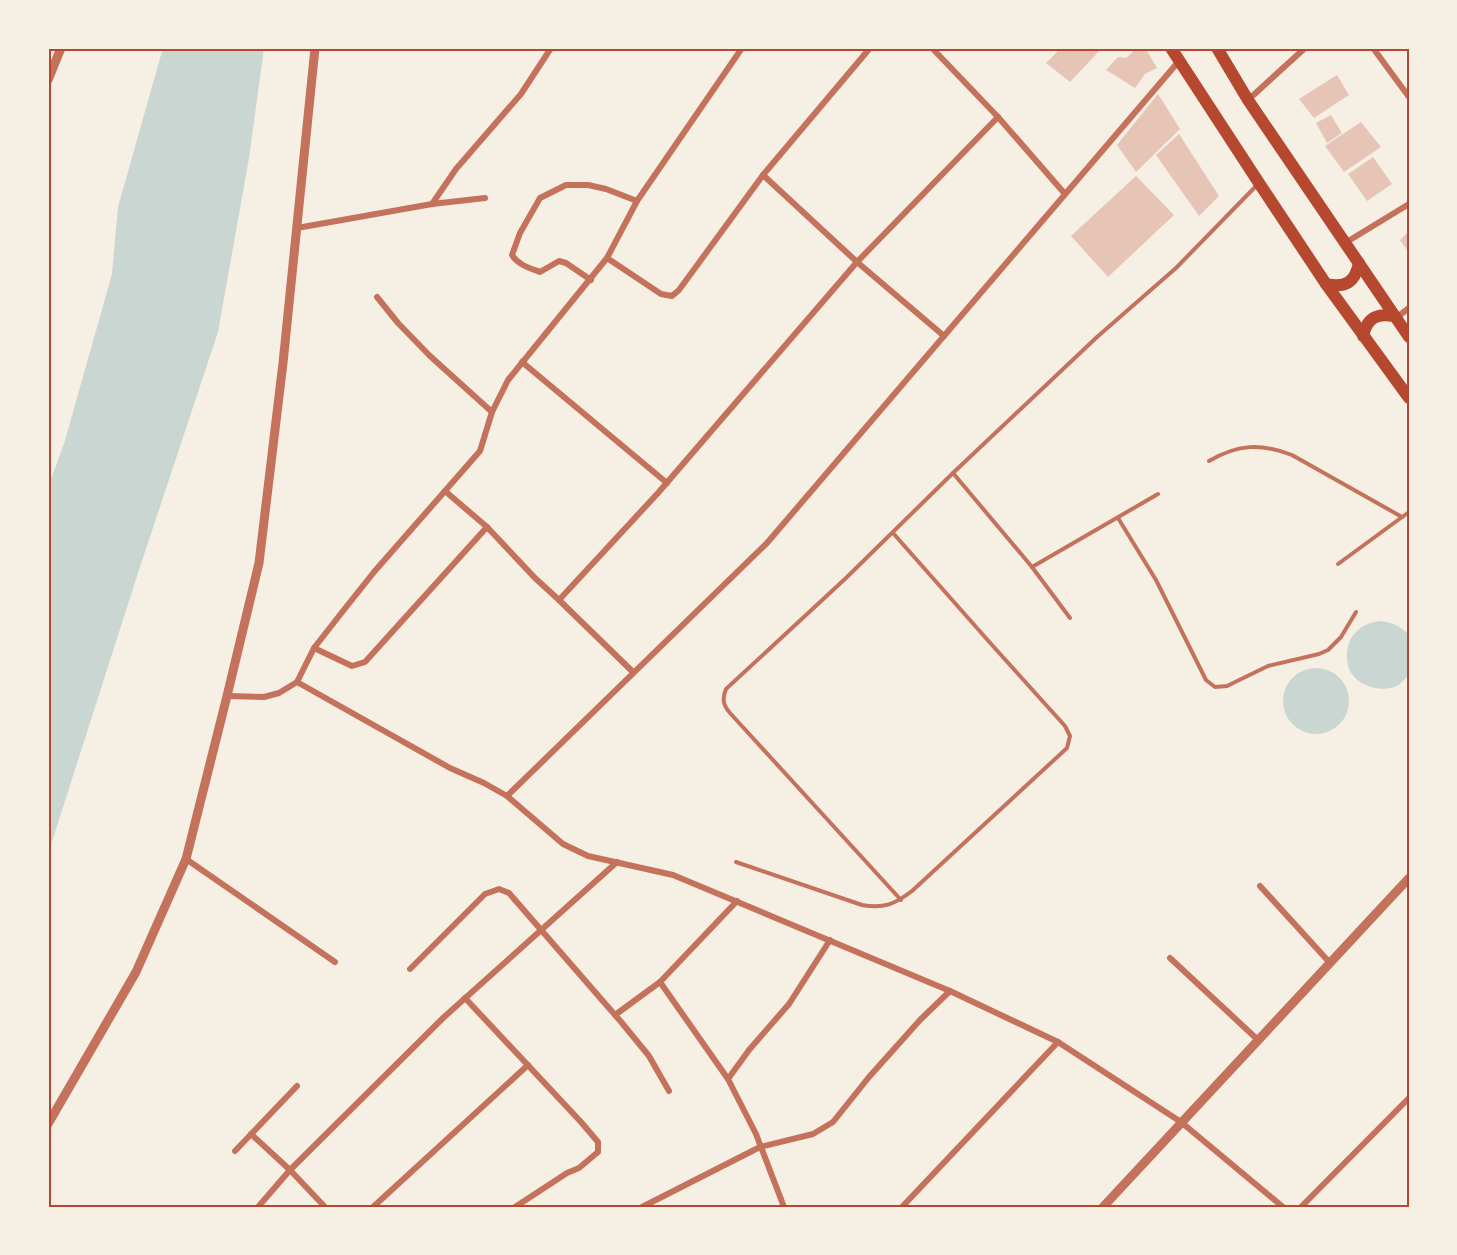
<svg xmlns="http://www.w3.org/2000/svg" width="1457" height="1255" font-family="Barlow,sans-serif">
	<rect width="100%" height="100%" fill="#f6efe4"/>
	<g fill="#c9d6d2">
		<polygon points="163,48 264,48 249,158 218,332 137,576 48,854 48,487 64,444 112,274 118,207"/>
		<path d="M1379 621C1392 622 1399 625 1409 635V675C1405 679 1400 685 1394 687 1380 692 1360 686 1352 674 1348 669 1347 661 1347 656 1347 636 1360 624 1379 621Z"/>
		<circle cx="1316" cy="701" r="33"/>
	</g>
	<g fill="#e6c5b7">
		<polygon points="1061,48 1102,48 1070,82 1046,63"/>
		<polygon points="1137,48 1145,48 1157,68 1145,74 1135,88 1106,70 1118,57 1126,58"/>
		<polygon points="1337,75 1349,95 1314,118 1299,99"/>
		<polygon points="1158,94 1180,129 1136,172 1117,145"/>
		<polygon points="1331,115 1342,133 1327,143 1316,123"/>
		<polygon points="1361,122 1381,147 1344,172 1325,146"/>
		<polygon points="1179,134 1219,196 1199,216 1156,155"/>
		<polygon points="1373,157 1392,184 1367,201 1348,174"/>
		<polygon points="1136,176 1174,215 1108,277 1071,236"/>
		<polygon points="1409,231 1409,253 1400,240"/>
	</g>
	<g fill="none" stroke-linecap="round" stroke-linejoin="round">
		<g stroke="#c5725c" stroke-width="4">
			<path d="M1209 461C1238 444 1261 443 1292 455L1402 517"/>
			<polyline points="953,473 1032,567 1070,618"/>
			<polyline points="1118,518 1156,580 1206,680 1215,687 1227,686 1268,666 1319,654 1328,650 1341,637 1356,612"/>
			<polyline points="1338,564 1409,512"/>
			<polyline points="1032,567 1158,494"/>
			<path d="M736 862 862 905C884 909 895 904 912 891L1067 748 1070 736 1065 726 992 645 893 533"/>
			<path d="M901 900 730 713C723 705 722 699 726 689L846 578 953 473 1097 337 1176 268 1258 184"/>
		</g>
		<g stroke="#c5725c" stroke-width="6">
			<polyline points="932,48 998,117 1065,194"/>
			<polyline points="1373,48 1409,97"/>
			<polyline points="1248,100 1305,48"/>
			<polyline points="763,175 857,262 944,336"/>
			<polyline points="432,204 456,169 521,94 551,48"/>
			<polyline points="297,228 432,204 485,198"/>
			<polyline points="1345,243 1409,204"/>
			<polyline points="607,258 661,294 672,296 679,290 763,175 870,48"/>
			<path d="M591 280 566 263 559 261 540 272C530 268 518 265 512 255L520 233 540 198 566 185H588L606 189 637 201"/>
			<polyline points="377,297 398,323 430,356 492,412"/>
			<polyline points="1396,318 1409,308"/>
			<polyline points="522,362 667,483"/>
			<polyline points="445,491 487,527 535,578 559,600 633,672"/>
			<polyline points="559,600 658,493 857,262 998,117"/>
			<polyline points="314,648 352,666 365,662 487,527"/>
			<polyline points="297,682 314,648 343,611 374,572 480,451 492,412 508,380 607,258 637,201 742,48"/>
			<polyline points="227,696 264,697 279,693 297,682 450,768 484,783 507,796 563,844 588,856 673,875 950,991 1058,1042 1181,1122 1283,1207"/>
			<polyline points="507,796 767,543 1179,61"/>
			<polyline points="186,859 335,962"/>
			<polyline points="1260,886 1330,963"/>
			<polyline points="1170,958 1258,1040"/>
			<polyline points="410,969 485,894 499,889 509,893 622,1023 649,1056 669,1091"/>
			<polyline points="660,982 728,1079 756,1134 784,1207"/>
			<polyline points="465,998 581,1122 598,1142 598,1152 579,1168 567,1173 515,1207"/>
			<polyline points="615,1015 660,982 737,901"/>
			<polyline points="728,1079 749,1050 789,1004 830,940"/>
			<polyline points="251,1134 290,1170 325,1207"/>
			<polyline points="235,1151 297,1086"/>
			<polyline points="258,1207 290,1170 443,1018 617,862"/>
			<polyline points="373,1207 528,1065"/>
			<polyline points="642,1207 760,1147 813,1134 833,1122 869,1077 920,1020 950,991"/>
			<polyline points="902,1207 1058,1042"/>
			<polyline points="1301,1207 1409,1098"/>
		</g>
		<g stroke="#c5725c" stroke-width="9">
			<polyline points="48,80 61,48"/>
			<polyline points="48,1124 136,972 186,859 227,696 259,563 283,363 315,48"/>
			<polyline points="1103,1207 1409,878"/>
		</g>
		<g stroke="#b5482f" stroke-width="12">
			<polyline points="1171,48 1259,183 1326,284 1409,398"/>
			<polyline points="1217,48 1248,100 1409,337"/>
			<path d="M1326 284C1345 288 1355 283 1359 263"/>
			<path d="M1363 336C1367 318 1376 313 1394 316"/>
		</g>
	</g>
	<rect width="1457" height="1255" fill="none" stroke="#f6efe4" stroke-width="99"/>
	<rect x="50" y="50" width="1358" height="1156" fill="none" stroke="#b5482f" stroke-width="2"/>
</svg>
